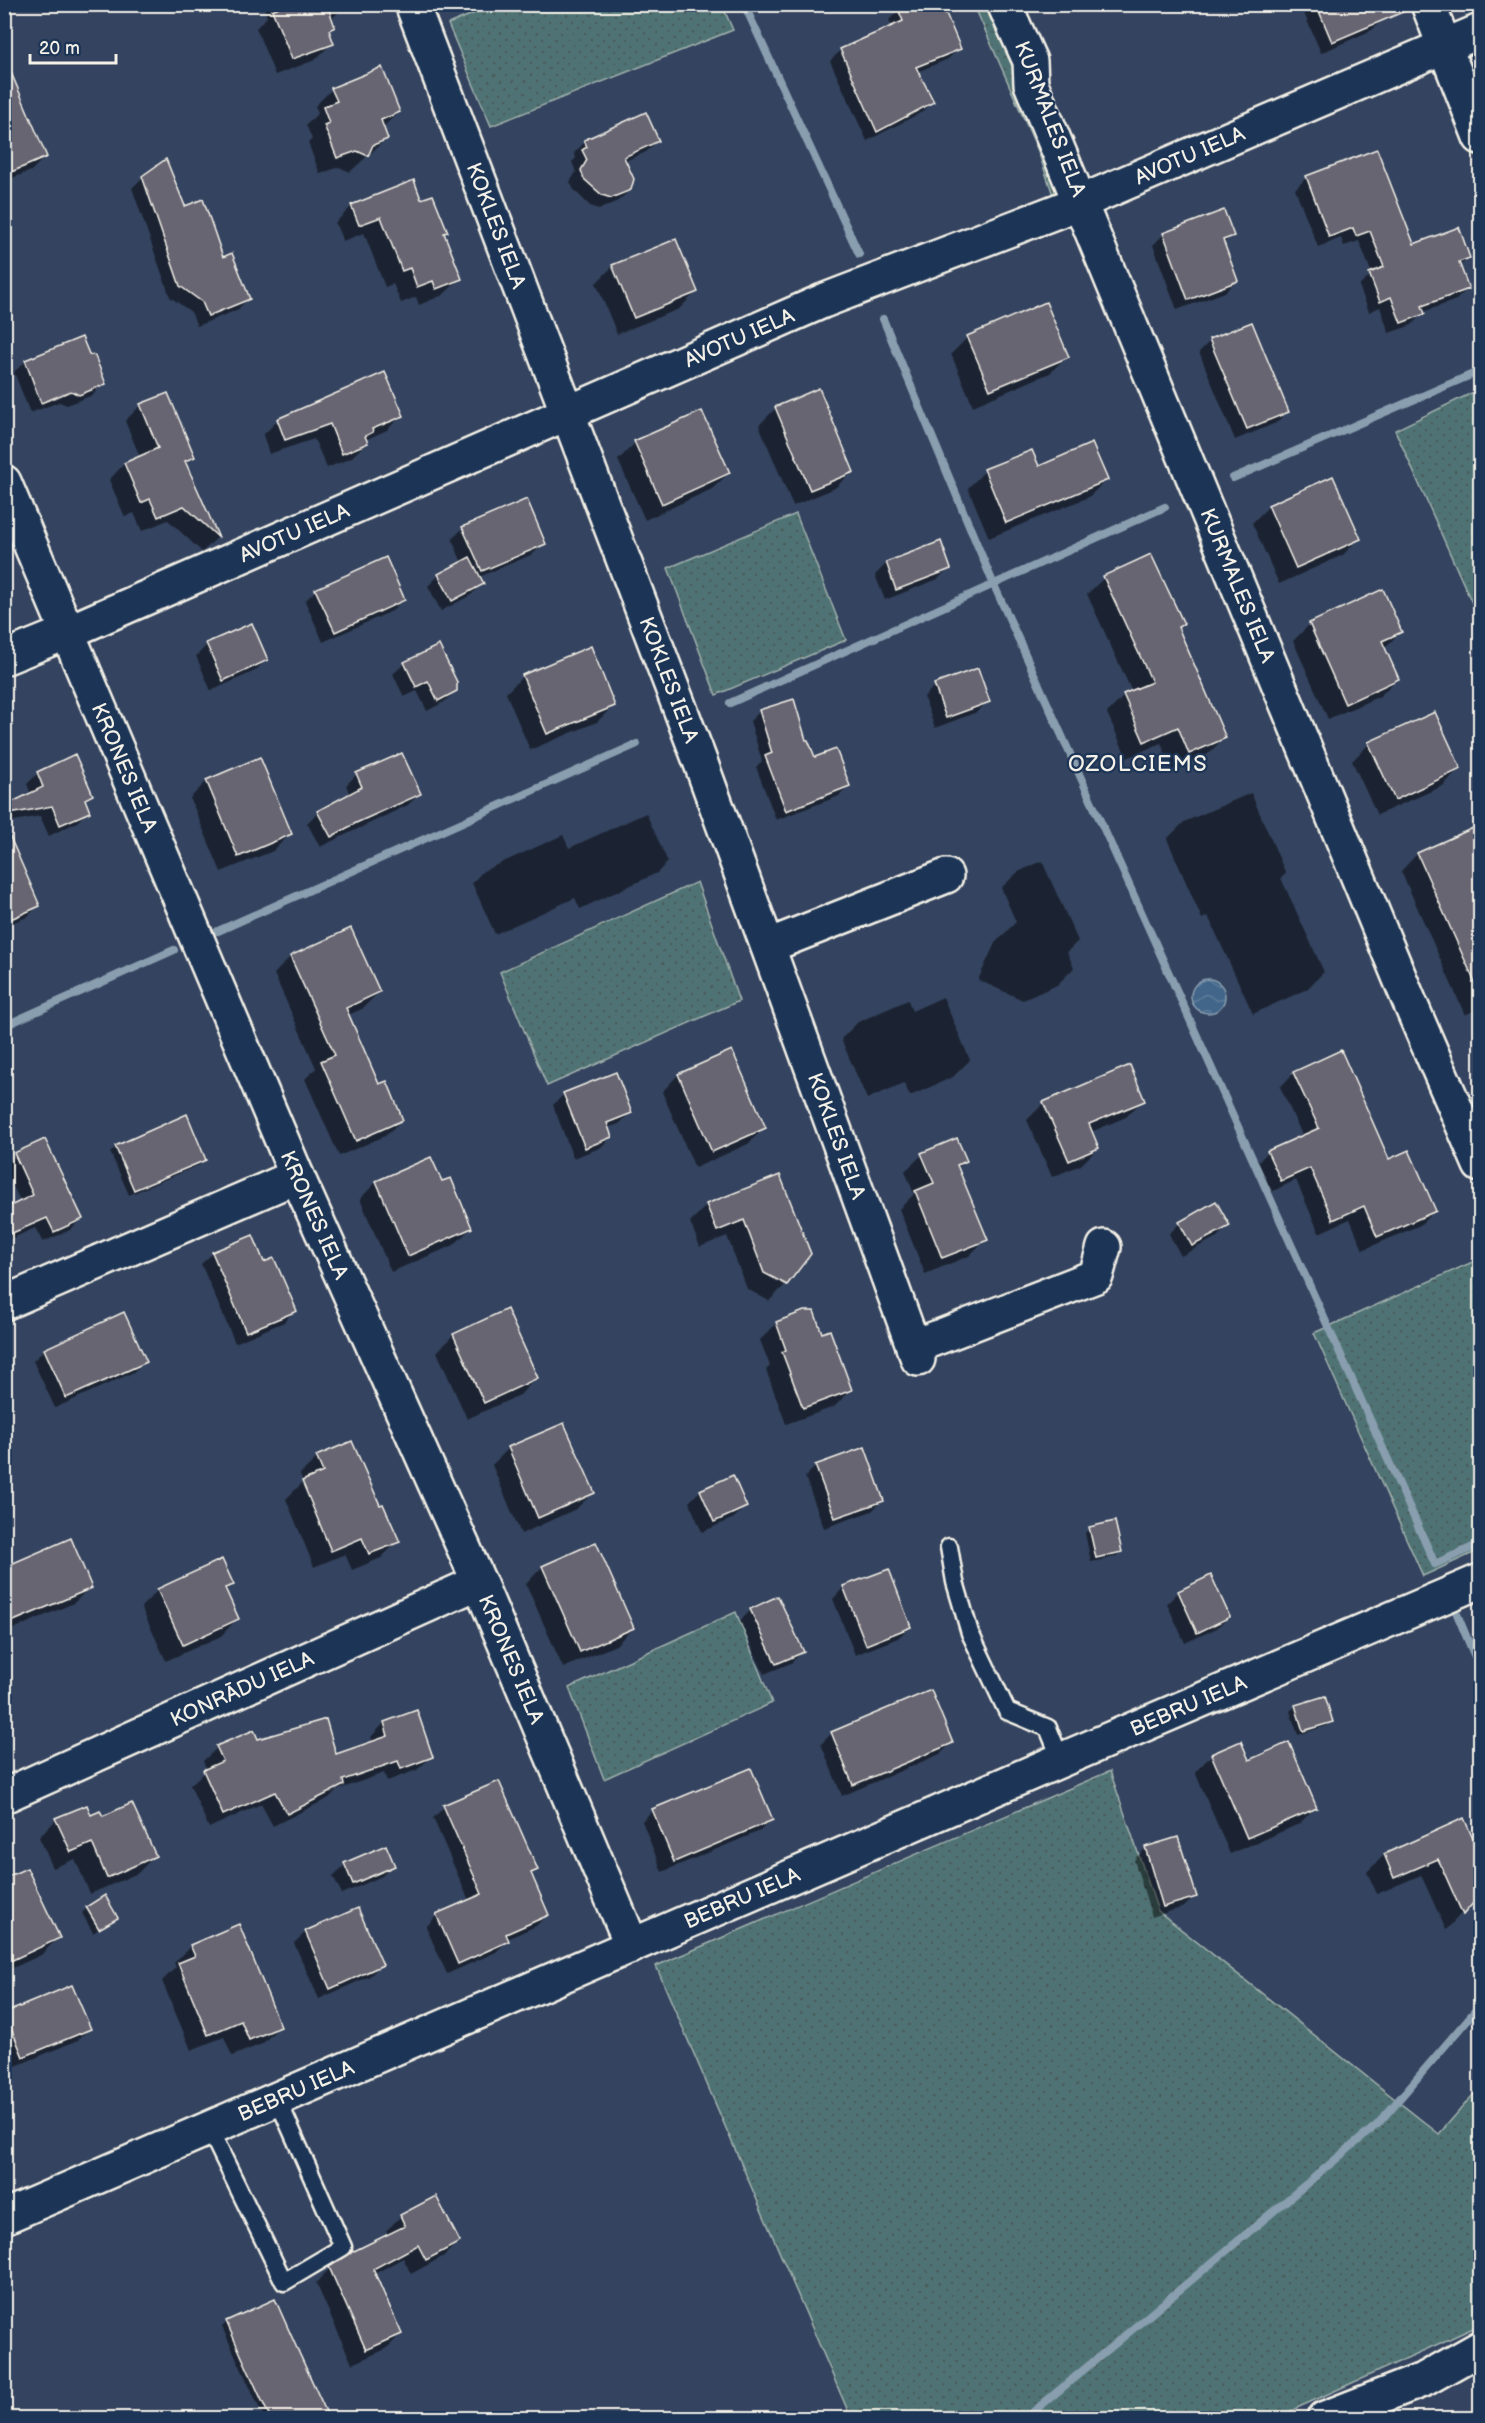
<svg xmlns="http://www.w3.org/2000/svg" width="1485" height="2423" font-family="'Balsamiq Sans',sans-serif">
	<defs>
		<pattern id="grass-dots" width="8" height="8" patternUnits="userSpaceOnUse" patternTransform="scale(1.5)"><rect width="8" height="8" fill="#507374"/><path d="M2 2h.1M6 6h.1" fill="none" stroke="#4c5b5b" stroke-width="1.8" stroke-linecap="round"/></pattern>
		<pattern id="water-waves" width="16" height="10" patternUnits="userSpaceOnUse" patternTransform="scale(1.5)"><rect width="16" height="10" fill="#426689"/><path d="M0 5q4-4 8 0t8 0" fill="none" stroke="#5e7c9a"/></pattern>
	</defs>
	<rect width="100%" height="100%" fill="#34435f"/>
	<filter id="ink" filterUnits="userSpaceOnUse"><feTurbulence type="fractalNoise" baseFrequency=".0167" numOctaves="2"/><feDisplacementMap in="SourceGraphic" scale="12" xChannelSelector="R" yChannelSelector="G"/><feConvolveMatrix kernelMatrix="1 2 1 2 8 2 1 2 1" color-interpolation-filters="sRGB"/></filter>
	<g filter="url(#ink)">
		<g fill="url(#grass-dots)" stroke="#a2b2ae" stroke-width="1.5">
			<polygon points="722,5 733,30 491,126 448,24 495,5"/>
			<polygon points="974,5 985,5 994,12 1059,183 1054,198 1038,151"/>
			<polygon points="1480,389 1480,621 1395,430"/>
			<polygon points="796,514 846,640 716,695 668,568"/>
			<polygon points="697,882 739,1001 547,1086 500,972"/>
			<polygon points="1477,1260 1480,1267 1480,1550 1423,1576 1314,1333"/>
			<polygon points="736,1612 772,1703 604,1779 569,1688"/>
			<polygon points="1110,1771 1158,1911 1439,2134 1480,2087 1480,2325 1275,2418 851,2418 656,1966"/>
		</g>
		<circle fill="url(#water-waves)" stroke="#899eaf" stroke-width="1.5" cx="1208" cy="996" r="17"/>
		<g fill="#0007">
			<polygon points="346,4 331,20 334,27 328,32 332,43 315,60 275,75 256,28 267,17 263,4"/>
			<polygon points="453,4 481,4 456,13"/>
			<polygon points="1300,4 1377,4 1383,19 1372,30 1321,53"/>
			<polygon points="899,10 959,48 948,59 917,72 932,102 922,112 867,141 830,61 841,50 892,28 889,20"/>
			<polygon points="332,89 399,112 382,128 386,139 350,172 339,167 320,174 308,143 312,139 306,125 318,113 315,106"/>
			<polygon points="4,93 45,157 31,171 4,181"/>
			<polygon points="657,141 646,152 625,161 630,190 618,201 599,209 590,206 574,190 570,182 576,172 572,162 576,158 574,153 585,142"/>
			<polygon points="1376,151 1413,246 1468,258 1459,267 1467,289 1456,300 1423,312 1412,325 1389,333 1380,307 1369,312 1359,286 1372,274 1359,241 1344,246 1341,238 1318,247 1295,189 1306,178"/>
			<polygon points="143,177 184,208 222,259 248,299 237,310 197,326 191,312 170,297 132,188"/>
			<polygon points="420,201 446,231 443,234 460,279 443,295 419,305 416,297 401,303 393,284 385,287 364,233 343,241 335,223 352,206"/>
			<polygon points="1164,234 1232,235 1223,244 1236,281 1225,292 1177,310 1153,245"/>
			<polygon points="613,266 696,292 679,309 617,334 596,283"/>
			<polygon points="968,337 1067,356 1050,373 973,406 951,354"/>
			<polygon points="1210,341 1288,411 1276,423 1235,440 1199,352"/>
			<polygon points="88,355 104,383 93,395 67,405 59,402 30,413 14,372 26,361"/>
			<polygon points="167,395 193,456 185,465 217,538 202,552 168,520 142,531 134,513 125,517 109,480 124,464 140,457 125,421 141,405"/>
			<polygon points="776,408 852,472 835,488 793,506 759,425"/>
			<polygon points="402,415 387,430 365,440 366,443 351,458 327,468 314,439 269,454 263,435 278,420"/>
			<polygon points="635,443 729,473 712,489 645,520 618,460"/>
			<polygon points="1038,468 1106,480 1089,497 989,538 968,488 985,471"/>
			<polygon points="1269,506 1359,538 1343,555 1279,584 1252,523"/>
			<polygon points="463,528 544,543 533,554 479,577 482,584 471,595 441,611 428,586 439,575 462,563 452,539"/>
			<polygon points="940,543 949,568 938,579 885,600 875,575 886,564"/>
			<polygon points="1104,578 1182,624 1177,628 1225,737 1208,754 1172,770 1161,743 1127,758 1107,713 1124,696 1132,692 1087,594"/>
			<polygon points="316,590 403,600 392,611 323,642 305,601"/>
			<polygon points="1310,624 1400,632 1384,649 1397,679 1380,696 1328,719 1293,641"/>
			<polygon points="207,645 266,660 255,671 211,691 196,656"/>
			<polygon points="405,663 456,691 444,702 427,711 417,691 404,697 393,674"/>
			<polygon points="523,676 614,705 597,722 530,750 506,693"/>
			<polygon points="935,685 988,701 977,712 935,728 924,697"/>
			<polygon points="760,711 805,742 814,759 849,786 839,796 776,820 756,767 762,761 750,721"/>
			<polygon points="1369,744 1459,769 1443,786 1377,815 1352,761"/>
			<polygon points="38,773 91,795 84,802 88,811 77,822 49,836 40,816 4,823 4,808 31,795 27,784"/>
			<polygon points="357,774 419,794 408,805 320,847 307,823 318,812 350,795 346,785"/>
			<polygon points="207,781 290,834 273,851 221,872 190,798"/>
			<polygon points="1251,793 1286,874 1281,878 1324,972 1307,989 1253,1014 1208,916 1202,919 1167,839 1184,822"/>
			<polygon points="646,813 668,862 657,873 580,909 575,898 495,934 472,883 483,871 563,835 569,848"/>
			<polygon points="1480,826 1480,1008 1465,1015 1401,871 1417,854"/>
			<polygon points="4,827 38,906 27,917 4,926"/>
			<polygon points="1042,861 1078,941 1067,952 1074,968 1057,985 1023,1000 978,980 995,943 1016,922 1001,888 1018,872"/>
			<polygon points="350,930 379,992 362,1009 348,1015 378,1086 402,1120 385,1136 339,1156 305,1079 316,1068 274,974 290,957"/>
			<polygon points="943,997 970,1060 953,1077 910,1096 904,1083 867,1099 841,1039 858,1022 908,1000 912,1011"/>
			<polygon points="731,1052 765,1127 748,1144 695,1168 662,1092 678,1075"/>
			<polygon points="1294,1073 1389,1161 1434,1211 1420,1225 1363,1250 1350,1219 1319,1233 1296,1180 1267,1194 1254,1166 1268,1152 1303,1137 1280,1087"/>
			<polygon points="564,1094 631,1112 619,1124 607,1128 611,1137 600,1148 573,1158 553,1105"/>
			<polygon points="1143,1100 1126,1117 1091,1132 1098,1148 1081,1165 1052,1177 1027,1120 1044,1103"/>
			<polygon points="116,1147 204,1160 199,1165 129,1195 110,1152"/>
			<polygon points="15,1155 81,1219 70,1230 43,1242 35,1228 4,1242 4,1211 21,1203 4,1167"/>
			<polygon points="922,1155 965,1161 957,1168 986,1239 969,1256 925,1274 899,1209 914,1194 905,1171"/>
			<polygon points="430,1159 441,1183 471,1228 454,1245 391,1272 360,1199 376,1182"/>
			<polygon points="779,1177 786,1284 769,1301 747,1289 727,1236 700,1247 690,1222 707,1205"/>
			<polygon points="1180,1223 1228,1226 1217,1237 1181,1256 1169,1234"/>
			<polygon points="213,1253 264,1264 295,1310 284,1322 235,1343 201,1264"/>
			<polygon points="506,1311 536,1378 520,1395 467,1419 437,1352 453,1335"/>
			<polygon points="124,1314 145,1361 134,1372 55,1408 33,1361 44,1350"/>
			<polygon points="777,1323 821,1335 851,1390 834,1407 786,1424 766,1370 770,1366 760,1340"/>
			<polygon points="509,1448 593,1493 576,1509 521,1534 492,1465"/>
			<polygon points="317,1458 379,1507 398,1541 381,1558 352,1570 345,1554 314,1567 286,1499 303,1482 300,1474"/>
			<polygon points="816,1466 883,1500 872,1511 824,1528 805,1477"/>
			<polygon points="732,1477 745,1507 734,1518 702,1532 689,1502 700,1491"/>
			<polygon points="1090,1528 1121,1552 1115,1557 1091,1562 1085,1533"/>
			<polygon points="542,1567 633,1628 616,1645 563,1668 526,1584"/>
			<polygon points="4,1568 90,1587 74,1603 4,1633"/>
			<polygon points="1210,1577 1228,1617 1217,1628 1185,1643 1167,1604 1178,1592"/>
			<polygon points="232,1584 225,1592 237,1619 221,1636 166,1661 141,1607 158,1590"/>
			<polygon points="844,1587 910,1627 898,1638 855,1655 833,1599"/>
			<polygon points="751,1610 802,1652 791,1663 764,1674 740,1621"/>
			<polygon points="1296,1706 1331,1721 1326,1726 1298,1735 1290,1711"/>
			<polygon points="384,1723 431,1757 417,1770 387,1781 384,1773 337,1790 329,1798 273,1826 261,1804 209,1828 190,1785 207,1770 203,1761 217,1748 335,1756 373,1743 371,1737"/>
			<polygon points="832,1733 952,1743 940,1754 842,1796 821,1744"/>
			<polygon points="1212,1755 1248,1762 1316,1807 1299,1824 1230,1854 1195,1772"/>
			<polygon points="444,1807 537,1870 530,1876 547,1915 536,1926 507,1939 507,1941 496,1952 447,1974 426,1927 437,1915 469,1901 433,1818"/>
			<polygon points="653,1810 771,1820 760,1831 662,1872 642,1821"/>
			<polygon points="90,1816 102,1818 154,1856 138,1873 90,1894 75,1859 53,1868 39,1837 56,1820"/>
			<polygon points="1463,1820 1480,1858 1480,1893 1446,1930 1421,1875 1377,1894 1367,1872 1384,1855"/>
			<polygon points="1177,1839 1195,1896 1184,1907 1152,1917 1134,1860 1145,1849"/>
			<polygon points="385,1847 393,1865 382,1876 342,1894 333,1876 345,1865"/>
			<polygon points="4,1861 12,1876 58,1938 41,1955 4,1972"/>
			<polygon points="87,1908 116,1918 93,1933 82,1913"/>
			<polygon points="306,1932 381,1965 370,1976 319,1999 294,1943"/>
			<polygon points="191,1946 279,2027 262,2044 232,2056 224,2037 191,2050 162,1981 176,1967 174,1963"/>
			<polygon points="72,1987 89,2029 78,2040 4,2071 4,2015"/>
			<polygon points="401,2216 458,2242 444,2256 411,2274 403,2258 374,2274 401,2334 386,2349 352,2364 316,2283 330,2268 389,2236 386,2231"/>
			<polygon points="274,2301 328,2418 264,2418 222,2327 227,2322"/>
		</g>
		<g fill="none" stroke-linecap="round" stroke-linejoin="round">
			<g stroke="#899eaf" stroke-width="8">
				<polyline points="744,4 859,254"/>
				<polyline points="883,319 994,585 1435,1564 1480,1544"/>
				<polyline points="1233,478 1480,371"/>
				<polyline points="730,703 1165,507"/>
				<polyline points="218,931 637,744"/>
				<polyline points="4,1026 174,950"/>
				<polyline points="1457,1614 1480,1669"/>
				<polyline points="1026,2418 1377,2125 1480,2005"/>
			</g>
		</g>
		<g fill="#686573" stroke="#f4f1e8" stroke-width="1.5">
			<polygon points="287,4 327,4 335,27 329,30 334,44 292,59 272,10"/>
			<polygon points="896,4 942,4 961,49 916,67 934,102 877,132 840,49 903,21"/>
			<polygon points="1316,4 1410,4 1410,9 1332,42"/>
			<polygon points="4,56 47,157 4,175"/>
			<polygon points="382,67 400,112 381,120 388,139 373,145 368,156 357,151 337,158 324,125 329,123 323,107 337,101 331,88"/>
			<polygon points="646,112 659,141 624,157 634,179 631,190 611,198 602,195 584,179 581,170 587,160 582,150 587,147 584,140"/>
			<polygon points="1377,149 1414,244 1459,227 1470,258 1459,262 1469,289 1422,306 1425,314 1401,323 1391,297 1380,302 1369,273 1384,267 1370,231 1356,236 1353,228 1329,237 1306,176"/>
			<polygon points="166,159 185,206 203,199 223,257 232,253 250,299 208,316 202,302 180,286 142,176"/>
			<polygon points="414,180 421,199 433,195 448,232 444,233 462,279 436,289 433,281 417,287 410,268 402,271 381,217 359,225 351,205"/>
			<polygon points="1224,210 1234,236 1223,240 1238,281 1188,300 1163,233"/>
			<polygon points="676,239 698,292 634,318 612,265"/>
			<polygon points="1046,302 1069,357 990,390 967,336"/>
			<polygon points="1252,322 1289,412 1247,429 1209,339"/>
			<polygon points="82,337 89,354 95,356 106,384 79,395 71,391 41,403 25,360"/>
			<polygon points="385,372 404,416 372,429 373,432 365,436 368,443 342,454 330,424 285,440 277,419"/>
			<polygon points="819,388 854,472 810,490 775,407"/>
			<polygon points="168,393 195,457 185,461 219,538 184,506 158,517 150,499 141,503 124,463 158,448 140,404"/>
			<polygon points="702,411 730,473 662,504 634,441"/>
			<polygon points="1092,443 1108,480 1006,523 984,469 1032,450 1039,466"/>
			<polygon points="1333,476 1361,539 1296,568 1268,505"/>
			<polygon points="527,499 546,544 482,571 462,527"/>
			<polygon points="941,541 951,569 896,590 886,562"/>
			<polygon points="1151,554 1184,624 1178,627 1226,738 1189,754 1178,727 1144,742 1123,694 1152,682 1103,576"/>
			<polygon points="386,557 405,600 335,632 315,589"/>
			<polygon points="470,557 484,584 452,601 438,574"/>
			<polygon points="1383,589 1402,632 1382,641 1399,679 1345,704 1309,623"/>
			<polygon points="252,623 268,660 223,681 206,643"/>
			<polygon points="439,645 457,682 457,691 438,701 428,681 416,687 404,662"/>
			<polygon points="591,646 615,706 547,734 522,675"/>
			<polygon points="978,668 990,702 946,718 934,684"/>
			<polygon points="794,699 806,740 808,740 815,757 836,749 850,786 786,811 765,756 772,753 759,710"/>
			<polygon points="1435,712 1461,769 1395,800 1368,742"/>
			<polygon points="402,753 421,794 356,823 331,837 317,811 362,787 356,773"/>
			<polygon points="75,754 93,795 85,799 90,812 60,825 52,806 4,815 4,806 43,787 37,772"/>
			<polygon points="260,757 292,834 238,857 206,780"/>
			<polygon points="4,823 40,906 4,922"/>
			<polygon points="1480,825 1480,994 1417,853"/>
			<polygon points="351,928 380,992 346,1008 379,1084 387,1081 403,1120 356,1141 321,1061 335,1055 290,956"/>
			<polygon points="732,1050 766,1128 712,1152 678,1074"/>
			<polygon points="1341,1050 1389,1159 1409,1150 1436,1211 1377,1237 1364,1206 1333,1220 1310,1168 1281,1181 1267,1151 1319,1128 1293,1072"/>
			<polygon points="1130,1065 1145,1101 1089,1124 1099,1148 1069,1161 1043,1102"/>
			<polygon points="616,1072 632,1113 607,1123 612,1137 585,1148 563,1093"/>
			<polygon points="187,1114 206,1160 134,1190 115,1146"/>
			<polygon points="957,1138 967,1161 957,1165 988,1240 942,1258 915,1191 934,1183 921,1153"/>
			<polygon points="45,1139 83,1219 54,1232 47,1218 10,1234 4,1222 4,1209 33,1195 14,1153"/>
			<polygon points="431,1157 442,1181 451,1178 472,1228 408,1256 376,1181"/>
			<polygon points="780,1175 811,1254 787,1285 764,1273 744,1220 717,1231 706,1204"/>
			<polygon points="1216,1201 1230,1226 1192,1246 1179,1222"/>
			<polygon points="253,1235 264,1262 274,1258 297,1311 246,1332 212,1252"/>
			<polygon points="507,1309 538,1378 484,1403 453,1334"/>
			<polygon points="804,1311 814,1311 822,1333 830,1330 852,1390 803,1408 782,1352 786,1350 776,1322"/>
			<polygon points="124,1312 147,1362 66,1398 44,1349"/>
			<polygon points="564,1423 595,1493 538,1518 508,1447"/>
			<polygon points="352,1441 380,1505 383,1504 400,1542 369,1554 362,1538 331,1551 302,1481 323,1472 316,1456"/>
			<polygon points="865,1447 884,1501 835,1518 815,1465"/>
			<polygon points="733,1475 747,1507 714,1522 700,1490"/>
			<polygon points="1115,1521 1122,1552 1096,1558 1089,1527"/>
			<polygon points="71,1538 92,1588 4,1625 4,1567"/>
			<polygon points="596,1542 634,1628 580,1652 542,1566"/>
			<polygon points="222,1559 234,1585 225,1588 239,1619 183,1645 157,1589"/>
			<polygon points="889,1569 911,1627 866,1645 843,1586"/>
			<polygon points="1211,1575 1230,1617 1197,1633 1178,1591"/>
			<polygon points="778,1596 804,1652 776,1664 750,1609"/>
			<polygon points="931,1690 953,1743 853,1785 831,1732"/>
			<polygon points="1325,1696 1333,1722 1303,1731 1295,1705"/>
			<polygon points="417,1710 433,1757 401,1769 398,1761 343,1780 344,1785 287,1814 275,1792 223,1815 203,1770 223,1761 216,1746 254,1730 258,1739 326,1719 336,1754 388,1736 384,1722"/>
			<polygon points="1241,1741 1249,1760 1289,1742 1317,1808 1247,1838 1211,1754"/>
			<polygon points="751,1768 773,1820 674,1862 652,1809"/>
			<polygon points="499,1781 538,1870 531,1873 549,1915 506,1934 509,1941 458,1964 436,1914 482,1894 443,1805"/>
			<polygon points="132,1803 156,1856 107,1878 92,1843 71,1852 55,1818 87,1805 91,1815 100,1811 103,1816"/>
			<polygon points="1464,1818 1480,1855 1480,1895 1463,1915 1438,1859 1394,1878 1384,1854"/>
			<polygon points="1178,1837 1197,1897 1163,1907 1145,1847"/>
			<polygon points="386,1845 395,1866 353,1884 344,1863"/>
			<polygon points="27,1868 60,1938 4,1964 4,1878"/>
			<polygon points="105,1895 118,1918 99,1929 86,1907"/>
			<polygon points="358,1908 383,1965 330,1989 305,1931"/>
			<polygon points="239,1924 281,2027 249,2040 241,2021 208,2035 178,1963 195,1956 190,1945"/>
			<polygon points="72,1985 91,2029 23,2057 5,2013"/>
			<polygon points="436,2196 460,2242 426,2260 418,2245 373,2269 402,2334 366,2350 329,2267 352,2252 405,2226 400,2215"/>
			<polygon points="275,2299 295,2344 329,2418 270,2418 242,2357 226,2321"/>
		</g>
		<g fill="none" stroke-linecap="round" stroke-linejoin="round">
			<g stroke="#f4f1e8" stroke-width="21">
				<g id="lane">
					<polyline points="949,1547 955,1582 970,1633 1007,1711 1048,1728 1061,1760"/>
					<polyline points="209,2128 284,2282 343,2247 277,2098"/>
				</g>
			</g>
			<g stroke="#f4f1e8" stroke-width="38">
				<g id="street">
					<path id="s1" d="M412 4 700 761 918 1359"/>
					<path id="s2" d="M1004 4 1030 61 1031 84 1410 1003 1480 1165"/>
					<polyline points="1428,4 1480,137"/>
					<path id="s3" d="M4 482 297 1176 479 1582 632 1946"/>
					<path id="s4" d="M4 658 68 632 823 301 1081 202 1480 31"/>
					<polyline points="768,946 946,876"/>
					<polyline points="4,1303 297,1176"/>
					<polyline points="913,1347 1096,1276 1104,1247"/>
					<path id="s5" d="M4 1796 479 1582"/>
					<path id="s6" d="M4 2217 1061 1760 1480 1581"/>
					<polyline points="1325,2418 1425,2379 1480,2348"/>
				</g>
			</g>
			<use href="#lane" stroke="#1d3557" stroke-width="16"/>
			<use href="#street" stroke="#1d3557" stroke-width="33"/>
		</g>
	</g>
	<g text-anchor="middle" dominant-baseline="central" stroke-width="4.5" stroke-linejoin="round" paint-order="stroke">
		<g font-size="21" fill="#f4f1e8" stroke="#1d3557">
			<text transform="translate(1050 119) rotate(69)">KURMALES IELA</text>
			<text stroke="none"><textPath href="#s4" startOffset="1288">AVOTU IELA</textPath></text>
			<text stroke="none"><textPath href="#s1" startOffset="237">KOKLES IELA</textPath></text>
			<text stroke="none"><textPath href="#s4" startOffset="802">AVOTU IELA</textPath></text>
			<text stroke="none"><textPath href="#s4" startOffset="316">AVOTU IELA</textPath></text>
			<text stroke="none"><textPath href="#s2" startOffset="628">KURMALES IELA</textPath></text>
			<text stroke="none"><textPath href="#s1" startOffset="723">KOKLES IELA</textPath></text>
			<text stroke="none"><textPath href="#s3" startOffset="310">KRONES IELA</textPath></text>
			<text stroke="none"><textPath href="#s1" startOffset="1209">KOKLES IELA</textPath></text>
			<text stroke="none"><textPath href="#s3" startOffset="796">KRONES IELA</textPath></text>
			<text stroke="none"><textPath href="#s3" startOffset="1282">KRONES IELA</textPath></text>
			<text stroke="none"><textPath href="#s5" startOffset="261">KONRĀDU IELA</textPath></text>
			<text stroke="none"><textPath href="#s6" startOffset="1290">BEBRU IELA</textPath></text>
			<text stroke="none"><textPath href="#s6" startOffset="804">BEBRU IELA</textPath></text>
			<text stroke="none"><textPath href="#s6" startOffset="318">BEBRU IELA</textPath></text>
		</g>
		<g font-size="22" letter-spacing="1.5" fill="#f4f1e8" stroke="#1d3557">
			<text x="1138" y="764">OZOLCIEMS</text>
		</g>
	</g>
	<rect width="1485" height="2423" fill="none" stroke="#1d3557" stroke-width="24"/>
	<rect x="12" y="12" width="1461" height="2399" fill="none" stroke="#f4f1e8" stroke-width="2" filter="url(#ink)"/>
	<path d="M30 54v9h86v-9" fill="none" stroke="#f4f1e8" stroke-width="3"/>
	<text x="39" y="54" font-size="18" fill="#f4f1e8" stroke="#1d3557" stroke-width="4.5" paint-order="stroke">20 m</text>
</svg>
